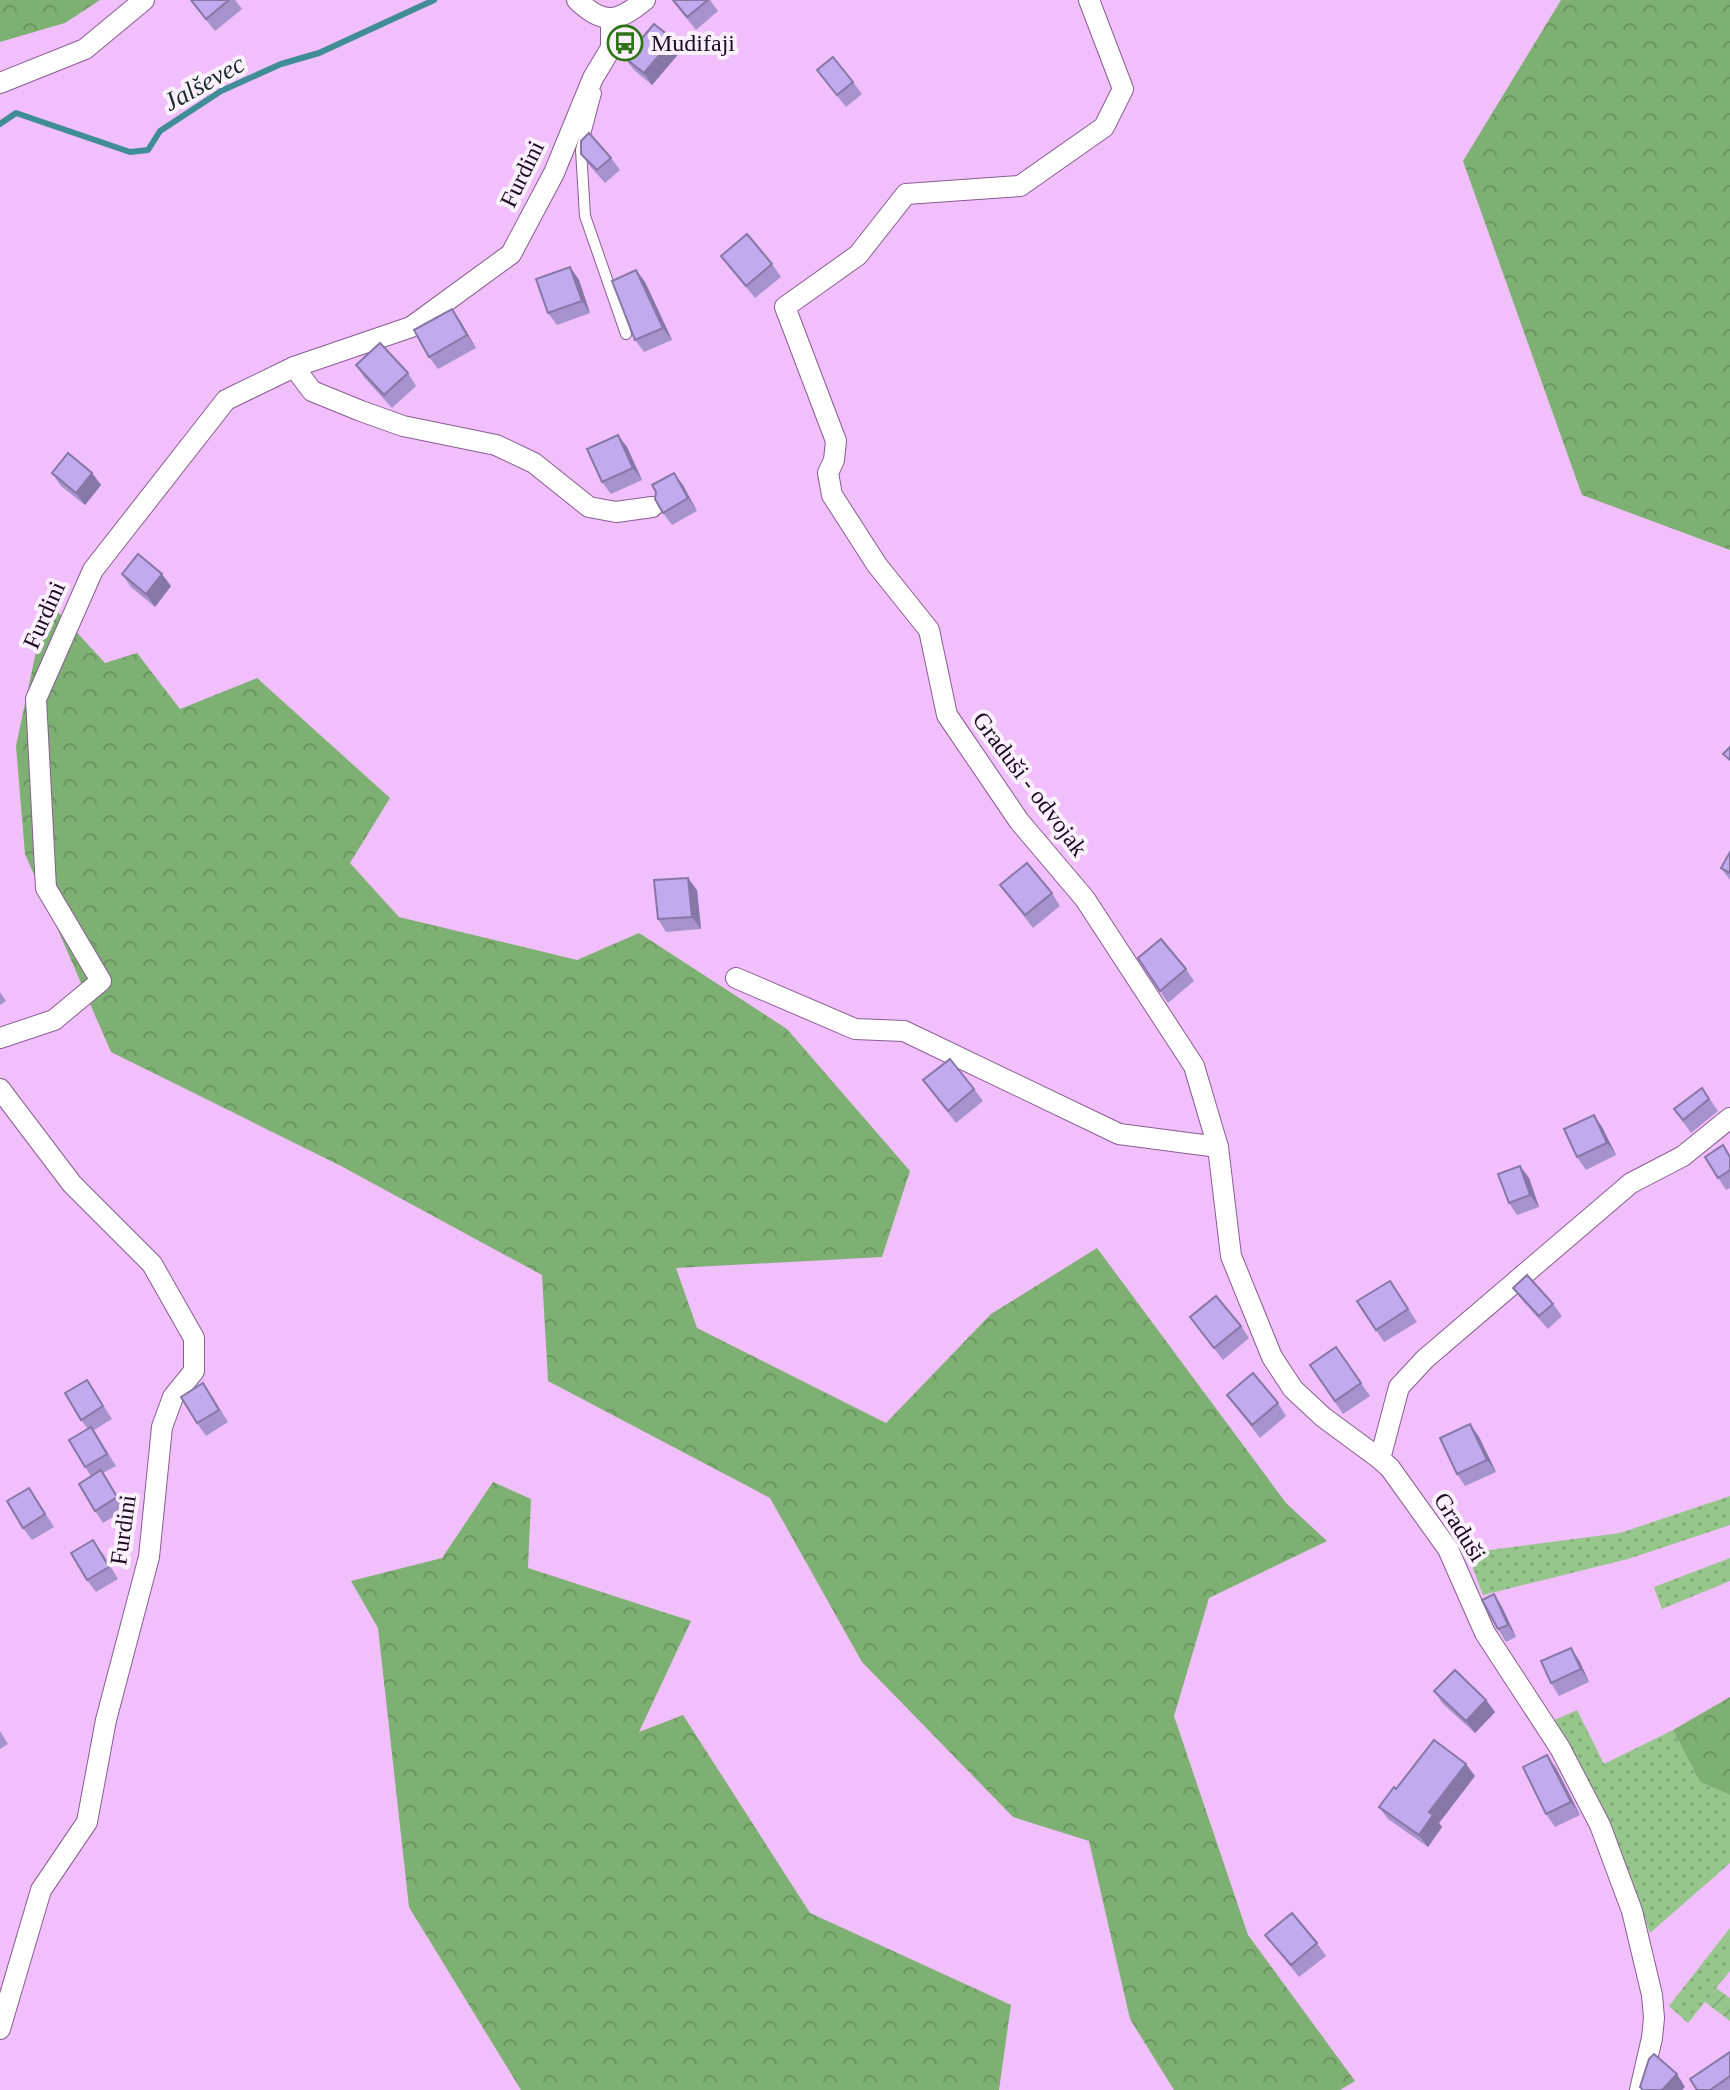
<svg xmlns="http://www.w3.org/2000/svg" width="1730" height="2090" font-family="Georgia,serif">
	<defs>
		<pattern id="grass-dots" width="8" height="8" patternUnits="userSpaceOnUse" patternTransform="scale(2)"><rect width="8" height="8" fill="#97c68d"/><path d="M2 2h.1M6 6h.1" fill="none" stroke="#82a979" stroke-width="1.8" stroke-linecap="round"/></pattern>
		<pattern id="forest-crowns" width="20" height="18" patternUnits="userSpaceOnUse" patternTransform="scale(2)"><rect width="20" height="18" fill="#7db072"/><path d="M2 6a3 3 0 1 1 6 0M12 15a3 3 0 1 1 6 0" fill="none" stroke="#6b9662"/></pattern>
		<pattern id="garden-furrows" width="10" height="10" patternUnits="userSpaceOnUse" patternTransform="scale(2)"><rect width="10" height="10" fill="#97c68d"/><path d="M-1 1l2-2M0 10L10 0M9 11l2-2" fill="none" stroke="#82a979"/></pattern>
	</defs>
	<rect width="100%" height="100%" fill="#f1c0fc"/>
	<g fill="url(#grass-dots)">
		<polygon points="1730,1496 1730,1525 1628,1559 1483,1595 1467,1553 1620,1533"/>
		<polygon points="1730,1558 1730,1581 1662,1609 1654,1587"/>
		<polygon points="1577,1710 1604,1764 1673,1730 1700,1782 1730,1795 1730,1863 1650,1933 1584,1773 1552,1721"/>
		<polygon points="1730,1928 1730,1971 1688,2023 1669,2006"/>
	</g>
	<g fill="url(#forest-crowns)">
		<polygon points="0,0 100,0 65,23 0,42"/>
		<polygon points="1561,0 1730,0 1730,550 1582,495 1463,161"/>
		<polygon points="47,600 105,663 137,653 180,709 257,678 390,798 350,863 399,917 577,960 639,933 787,1029 910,1171 882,1257 676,1268 697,1328 886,1423 991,1314 1097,1248 1286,1503 1327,1541 1209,1598 1174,1716 1248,1935 1355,2081 1340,2090 1174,2090 1130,2019 1089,1841 1013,1817 862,1662 770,1498 548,1381 542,1275 341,1166 111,1052 25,854 16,746"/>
		<polygon points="493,1482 531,1499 528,1568 691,1621 639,1732 683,1715 810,1913 1011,2005 999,2090 521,2090 409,1907 378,1628 351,1581 442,1558"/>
		<polygon points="1730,1697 1730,1795 1700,1782 1673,1730"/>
	</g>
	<polygon fill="url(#garden-furrows)" points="1716,1988 1730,1998 1730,2021 1705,2002"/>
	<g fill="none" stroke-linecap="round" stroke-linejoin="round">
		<polyline stroke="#408c97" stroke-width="6" points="0,124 16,113 130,152 148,150 160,131 221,91 281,64 319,53 434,0"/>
		<g stroke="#885c93" stroke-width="12">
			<polyline id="service" points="596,93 581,150 585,216 626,334"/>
		</g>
		<g stroke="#885c93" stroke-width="22">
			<g id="minor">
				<path d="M577 0C604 26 618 22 645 0"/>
				<polyline points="1089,0 1123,89 1104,127 1020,186 906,194 858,255 785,307 836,441 834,460 828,473 832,495 877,565 929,630 947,715 1019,821 1085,899 1194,1066 1218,1147 1231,1256 1272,1357 1293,1389 1323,1417 1380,1459"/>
				<polyline points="0,83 85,49 144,0"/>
				<polyline points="294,367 312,391 361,411 403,426 496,445 534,463 589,507 616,512 652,507"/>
				<polyline points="736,978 855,1029 904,1031 1119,1134 1218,1147"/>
				<polyline points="0,1038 54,1020 101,981 46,888 36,699 93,570 226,400 294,367 411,327 511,254 554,173 593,78 611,48 611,19"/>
				<polyline points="0,1089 72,1184 152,1264 194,1338 194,1371 173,1397 162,1427 149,1557 106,1720 87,1822 41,1890 0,2029"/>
				<polyline points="1640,2090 1652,2038 1654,2018 1652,1995 1632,1911 1600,1825 1560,1748 1485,1633 1448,1549 1390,1468 1380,1459 1399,1387 1425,1359 1631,1183 1683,1156 1730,1118"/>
			</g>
		</g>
		<use href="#service" stroke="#fff" stroke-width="10"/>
		<use href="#minor" stroke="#fff" stroke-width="20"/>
	</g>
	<g fill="#a692cc">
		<polygon points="190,0 235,0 242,9 215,31"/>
		<polygon points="672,0 710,0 718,11 696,30"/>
		<polygon points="681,51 652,85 634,70 625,58"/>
		<polygon points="817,70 853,82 862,94 846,107"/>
		<polygon points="581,154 611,158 620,170 605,183 590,166"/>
		<polygon points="721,256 772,264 781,277 755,298"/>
		<polygon points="570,267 579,280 590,313 557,325 548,313"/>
		<polygon points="636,270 645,282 672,340 644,352 635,340"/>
		<polygon points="452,309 476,348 438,369 429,357"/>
		<polygon points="356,365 408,373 416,386 392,408 364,377"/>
		<polygon points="627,447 642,480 611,494 602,482"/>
		<polygon points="52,473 92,473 101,485 85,505 61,486"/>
		<polygon points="674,473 697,511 672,525 663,513"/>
		<polygon points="122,574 171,586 155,607 131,587"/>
		<polygon points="1730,852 1730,880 1721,868"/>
		<polygon points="1000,885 1052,893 1060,906 1033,928"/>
		<polygon points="697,890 701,929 666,932 658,919"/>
		<polygon points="1138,958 1186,969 1194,981 1168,1003"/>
		<polygon points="0,992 6,1001 0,1005"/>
		<polygon points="923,1080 974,1089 983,1101 956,1123"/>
		<polygon points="1702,1088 1718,1111 1691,1133 1674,1109"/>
		<polygon points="1594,1115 1602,1127 1616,1155 1586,1170 1577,1157"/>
		<polygon points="1730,1156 1730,1188 1726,1190 1705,1157"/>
		<polygon points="1520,1166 1529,1178 1539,1207 1517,1215 1509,1203"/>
		<polygon points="1513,1288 1553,1304 1562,1316 1548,1329 1522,1300"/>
		<polygon points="1398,1293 1417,1322 1384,1342 1376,1330"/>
		<polygon points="1190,1317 1241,1326 1249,1338 1223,1360"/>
		<polygon points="1336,1347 1370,1396 1343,1414 1310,1365"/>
		<polygon points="87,1380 112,1419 94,1430 116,1466 103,1473 126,1509 103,1523 95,1511 91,1476 85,1467 88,1429 81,1420"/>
		<polygon points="1227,1395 1278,1403 1286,1416 1260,1438"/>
		<polygon points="212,1396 228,1422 206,1436 197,1423"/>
		<polygon points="1470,1424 1479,1437 1496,1472 1465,1486 1457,1474"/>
		<polygon points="29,1488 54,1527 32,1540 23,1528"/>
		<polygon points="102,1552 118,1579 96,1592 87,1580"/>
		<polygon points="1494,1594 1502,1607 1516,1637 1506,1642 1498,1629"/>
		<polygon points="1579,1660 1589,1682 1559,1696 1551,1683"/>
		<polygon points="1434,1691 1486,1700 1495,1712 1475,1733 1443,1704"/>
		<polygon points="0,1731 8,1744 0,1749"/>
		<polygon points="1556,1768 1580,1815 1555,1827 1546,1814"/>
		<polygon points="1475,1776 1439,1823 1442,1827 1428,1847 1388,1819 1379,1807 1396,1789"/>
		<polygon points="1265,1935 1317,1943 1326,1956 1299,1977"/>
		<polygon points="1730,2052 1730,2090 1697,2090"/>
	</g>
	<g fill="#8777a6">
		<polygon points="673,39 681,51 652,85 644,73"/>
		<polygon points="570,267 579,280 590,313 582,301"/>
		<polygon points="636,270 645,282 672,340 663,328"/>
		<polygon points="452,309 461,322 476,348 467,335"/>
		<polygon points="618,435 627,447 642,480 633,468"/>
		<polygon points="92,473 101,485 85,505 76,493"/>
		<polygon points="674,473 683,485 697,511 688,498"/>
		<polygon points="162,574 171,586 155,607 146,594"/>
		<polygon points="688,878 697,890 701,929 692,917"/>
		<polygon points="1594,1115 1602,1127 1616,1155 1607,1143"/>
		<polygon points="1520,1166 1529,1178 1539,1207 1530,1195"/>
		<polygon points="1470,1424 1479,1437 1496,1472 1487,1460"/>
		<polygon points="1494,1594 1502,1607 1516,1637 1508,1625"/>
		<polygon points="1571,1648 1579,1660 1589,1682 1581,1669"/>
		<polygon points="1486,1700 1495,1712 1475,1733 1466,1721"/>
		<polygon points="1547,1755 1556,1768 1580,1815 1571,1802"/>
		<polygon points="1466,1764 1475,1776 1439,1823 1442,1827 1428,1847 1419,1835 1429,1812"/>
		<polygon points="1677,2074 1685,2087 1682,2090 1662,2090"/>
	</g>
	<g fill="#c1aaed" stroke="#8777a6" stroke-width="2">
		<polygon points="191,0 229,0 206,19"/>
		<polygon points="673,0 708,0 687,17"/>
		<polygon points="654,24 673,39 644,73 625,58"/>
		<polygon points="833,57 853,82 837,95 817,70"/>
		<polygon points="589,133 611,158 597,170 581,154 581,141"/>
		<polygon points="747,234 772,264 746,286 721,256"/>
		<polygon points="570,267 582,301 548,313 536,279"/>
		<polygon points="636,270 663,328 635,340 612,281"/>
		<polygon points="452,309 467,335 429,357 414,330"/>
		<polygon points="380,343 408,373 384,395 356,365"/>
		<polygon points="618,435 633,468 602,482 587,449"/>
		<polygon points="68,453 92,473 76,493 52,473"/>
		<polygon points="674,473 688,498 663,513 655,499 656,492 652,485"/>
		<polygon points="138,554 162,574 146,594 122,574"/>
		<polygon points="1730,747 1730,760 1723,754"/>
		<polygon points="1730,852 1730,873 1721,868"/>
		<polygon points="1027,863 1052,893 1025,915 1000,885"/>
		<polygon points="688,878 692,917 658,919 654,880"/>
		<polygon points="1161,939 1186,969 1160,991 1138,958"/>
		<polygon points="950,1059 974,1089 948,1111 923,1080"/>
		<polygon points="1702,1088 1709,1099 1683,1120 1674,1109"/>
		<polygon points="1594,1115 1607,1143 1577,1157 1564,1129"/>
		<polygon points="1723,1145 1730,1157 1730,1170 1718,1178 1705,1157"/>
		<polygon points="1520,1166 1530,1195 1509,1203 1498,1174"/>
		<polygon points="1527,1275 1553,1304 1539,1316 1513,1288"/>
		<polygon points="1390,1281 1408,1309 1376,1330 1357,1301"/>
		<polygon points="1216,1296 1241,1326 1214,1348 1190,1317"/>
		<polygon points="1336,1347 1361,1383 1335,1401 1310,1365"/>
		<polygon points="1253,1373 1278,1403 1252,1425 1227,1395"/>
		<polygon points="87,1380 103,1406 81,1420 65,1393"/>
		<polygon points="203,1383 219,1410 197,1423 181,1397"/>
		<polygon points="1470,1424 1487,1460 1457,1474 1440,1438"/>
		<polygon points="91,1427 107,1454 85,1467 69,1440"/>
		<polygon points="101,1470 117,1497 95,1511 79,1484"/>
		<polygon points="29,1488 45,1514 23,1528 7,1501"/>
		<polygon points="93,1540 109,1567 87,1580 71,1553"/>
		<polygon points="1494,1594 1508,1625 1498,1629 1482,1600"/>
		<polygon points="1571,1648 1581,1669 1551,1683 1541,1661"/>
		<polygon points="1455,1670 1486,1700 1466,1721 1434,1691"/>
		<polygon points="1434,1740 1466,1764 1429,1812 1433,1815 1419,1835 1379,1807 1394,1787 1396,1789"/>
		<polygon points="1547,1755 1571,1802 1546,1814 1523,1767"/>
		<polygon points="1292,1913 1317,1943 1291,1965 1265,1935"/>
		<polygon points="1730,2052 1730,2076 1710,2090 1697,2090 1690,2079"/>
		<polygon points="1654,2054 1677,2074 1662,2090 1643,2090 1640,2087 1649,2059"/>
	</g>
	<defs>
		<g id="bus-ring" transform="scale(1.8)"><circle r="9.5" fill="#fbf1fd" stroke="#2c7416" stroke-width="1.5"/><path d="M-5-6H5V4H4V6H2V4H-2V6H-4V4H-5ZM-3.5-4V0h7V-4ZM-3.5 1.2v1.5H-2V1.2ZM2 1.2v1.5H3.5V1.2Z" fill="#2c7416"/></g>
	</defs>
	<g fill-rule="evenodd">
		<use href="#bus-ring" x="625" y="43"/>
	</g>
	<g text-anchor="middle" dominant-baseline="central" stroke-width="8" stroke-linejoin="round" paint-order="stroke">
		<g font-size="24" fill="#1c0b21" stroke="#fbf1fd" text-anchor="start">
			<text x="651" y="43">Mudifaji</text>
		</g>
		<g font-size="24" fill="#1c0b21" stroke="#fbf1fd">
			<text transform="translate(522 174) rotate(-64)">Furdini</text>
			<text transform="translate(44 615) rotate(-66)">Furdini</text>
			<text transform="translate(1030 784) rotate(53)">Graduši - odvojak</text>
			<text transform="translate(1460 1527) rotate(58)">Graduši</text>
			<text transform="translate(123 1530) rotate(-82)">Furdini</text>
		</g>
		<g font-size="26" font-style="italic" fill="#192d2e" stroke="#fbf1fd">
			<text transform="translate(204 83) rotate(-29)">Jalševec</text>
		</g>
	</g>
</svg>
